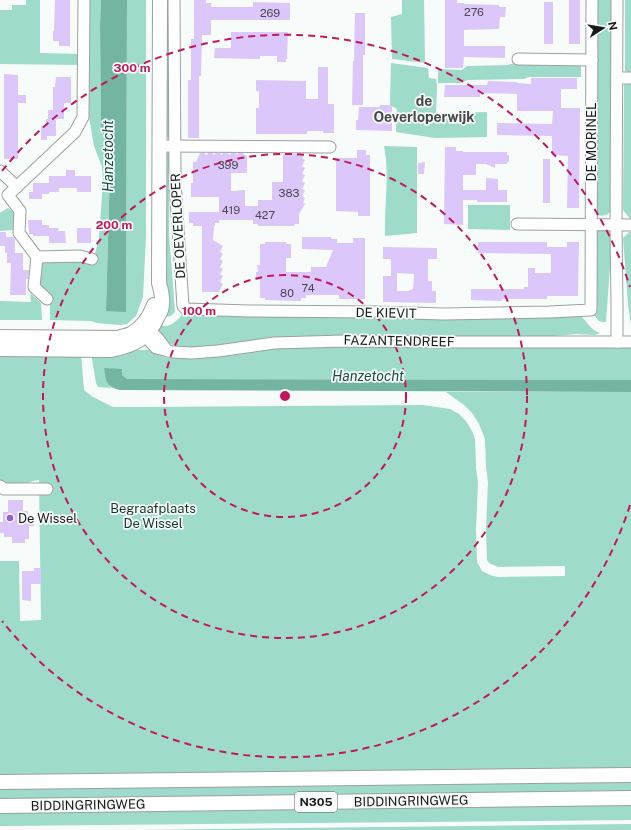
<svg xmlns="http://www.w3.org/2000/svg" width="631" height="830" font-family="'Public Sans',sans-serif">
	<rect width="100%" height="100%" fill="#f7fcfa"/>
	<g fill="#9edbca">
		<polygon points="26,0 40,0 40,53 80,54 80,65 0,64 0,10 12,10 12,5 26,5"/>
		<polygon points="89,0 101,0 100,26 101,125 108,154 110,167 106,311 126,311 127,0 146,0 146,236 143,297 136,316 127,324 120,325 97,323 91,321 50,320 50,298 37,288 39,265 44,260 94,259 99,237 103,182 102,167 94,146 89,117 85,116"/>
		<polygon points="165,0 172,0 170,138 164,136"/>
		<polygon points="402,0 424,0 425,63 392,59 391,17 402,14"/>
		<path d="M595 0H614L613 208C608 215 605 217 597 215L594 208Z"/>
		<polygon points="625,0 631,0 631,73 625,71"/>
		<polygon points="518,62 581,65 581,77 529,77 524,79 467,80 461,83 438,83 438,69 462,70 467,66 508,65"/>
		<polygon points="391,63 428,68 429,78 436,79 437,86 436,113 487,112 487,137 435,138 396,132 397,109 390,105"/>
		<polygon points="628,83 631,83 631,220 623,210 624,85"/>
		<path d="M384 146 417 147V233L385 236C384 206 390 175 384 146Z"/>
		<polygon points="170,151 169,233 175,312 171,316 165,317 164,152"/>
		<polygon points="468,205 510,205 510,230 468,229"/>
		<polygon points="8,208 14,213 14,230 0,231 0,213"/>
		<path d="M600 228H606L610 232 612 239 606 322C599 323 596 319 594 313L595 231Z"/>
		<polygon points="629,232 631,232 631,325 628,304 623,238"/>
		<polygon points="30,293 41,303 42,320 0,320 0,301 31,302"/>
		<path d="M183 313 579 314C587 321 590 330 600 333L595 335 577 334 542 337 347 335 312 336 285 337 246 343 180 348 166 342 158 332V324C169 330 177 321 183 313Z"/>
		<path d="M329 346 367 347 631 348V380L127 379 122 375 104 368C104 376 106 382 112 388L98 387 96 383 91 353H120L136 350H151L166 358H188L280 347Z"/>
		<path d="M0 353H81L84 390 93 397 113 407H147L423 405 450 409 459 414 466 421 472 431 475 439 476 468 478 482 476 530 477 562 482 571 490 575 498 577 565 576V566L498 567 489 563 487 560 486 530 488 482 486 467 485 439 479 424 472 413 464 405 446 392H631V771L0 776V561H19L20 621 41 620 39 480C27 482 10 491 0 480Z"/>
		<polygon points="631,780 631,792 0,801 0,785"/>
		<polygon points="631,801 631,820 0,826 0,809"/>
		<polygon points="628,824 631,824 631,830 141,830"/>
	</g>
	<g fill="#73b4a2">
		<polygon points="101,0 127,0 126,312 106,311 110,167 108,154 101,125 100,26"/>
		<path d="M104 368 122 369V375L127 379 631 380V392L120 390C107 387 105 381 104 368Z"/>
	</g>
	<g fill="#dbc7f9" fill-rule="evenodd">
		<polygon points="55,0 70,0 70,46 59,46 59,41 53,41 53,31 54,31"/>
		<polygon points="194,0 206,0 206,3 211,3 211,7 253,7 253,2 290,3 290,20 211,20 211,35 202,35 201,76 199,76 199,138 188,138 188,80 191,80 191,39 194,39"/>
		<polygon points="445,0 457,0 457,3 464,3 464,4 499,5 499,7 506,7 505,17 500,17 499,29 464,30 464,46 505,46 505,58 464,57 463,68 445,68"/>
		<rect x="569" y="0" width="11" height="44"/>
		<rect x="544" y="2" width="9" height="42"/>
		<polygon points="355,13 365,13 365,55 363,55 363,105 352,105 353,61 354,61"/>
		<polygon points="231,32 288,32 287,59 286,59 286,62 277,62 277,56 260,56 260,59 214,58 215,48 231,48"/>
		<polygon points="318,67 328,67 328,104 334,104 334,133 323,133 323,131 307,131 307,134 256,134 256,108 259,108 259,91 256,91 256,80 306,81 306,99 318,99"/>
		<polygon points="4,74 18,75 18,95 26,95 26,103 18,103 18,159 4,159"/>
		<polygon points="56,77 71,77 71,103 64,103 64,119 56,119 56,136 47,136 47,140 41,140 41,126 46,126 46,119 48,119 48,110 53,110 53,87 55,87"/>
		<polygon points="531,78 577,78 577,89 561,89 561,108 580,108 579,208 567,208 568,156 552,155 552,136 497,135 497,123 552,124 553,111 517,111 517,94 480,93 480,97 444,97 445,85 487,85 488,81 517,82 517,83 531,84"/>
		<polygon points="380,105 392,105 392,131 356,130 356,120 358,120 359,107 380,107"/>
		<polygon points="445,147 456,147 456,151 463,151 463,152 507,152 507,155 509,155 509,162 507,162 507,164 495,164 495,168 486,164 476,164 476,175 463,175 463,190 486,190 486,178 498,179 498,190 507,190 507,202 477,202 477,200 463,200 463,225 444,224"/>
		<polygon points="357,150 366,150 366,155 370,155 370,216 358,216 358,212 336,211 336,158 357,158"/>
		<polygon points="200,153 204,153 207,155 208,153 212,153 215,155 215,153 220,153 222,155 223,153 227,153 230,155 231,153 235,153 238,155 238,153 242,153 247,156 247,173 231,173 231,191 245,190 245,206 258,206 258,200 272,200 272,182 283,182 283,154 302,154 304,155 302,158 305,160 302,166 305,168 302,174 305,175 302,181 305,183 302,189 305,190 302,196 305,198 303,203 305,204 299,214 299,224 295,224 294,226 258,226 258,224 253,224 253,220 219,220 219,223 215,223 215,226 214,226 213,240 223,246 220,252 223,254 220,259 223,261 220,267 223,269 220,274 223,276 220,282 223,284 219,292 202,292 202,226 193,226 193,223 189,223 189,212 219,212 219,197 191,197 191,183 193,183 193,162 196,162"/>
		<rect x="543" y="159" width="7" height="44"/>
		<polygon points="425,162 424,174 418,174 418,163"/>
		<polygon points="66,170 75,170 75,176 91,176 91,192 77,192 77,188 59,188 59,192 49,192 49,194 42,194 42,199 29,199 29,192 33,192 33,183 49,183 49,176 66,176"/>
		<polygon points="28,220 42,220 42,225 49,225 49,228 59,228 58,231 65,231 66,243 49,243 49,236 33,236 33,234 29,234"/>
		<rect x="77" y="228" width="14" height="15"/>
		<polygon points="0,232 6,232 6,237 13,237 15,240 15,253 23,253 23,270 29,270 28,279 26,279 26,295 10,295 11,263 7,263 7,253 5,253 5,246 0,246"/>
		<polygon points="302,237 331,237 331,239 337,239 337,243 353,243 353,238 365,238 365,299 339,299 339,295 306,295 306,298 301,298 301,301 265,300 265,298 260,298 260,280 256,280 256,272 258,272 257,265 260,265 260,244 265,244 265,242 286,242 286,244 291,244 291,258 286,258 286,272 311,272 311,267 326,267 333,250 302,249"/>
		<polygon points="478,242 547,242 547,247 567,247 567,242 579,242 578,296 547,296 547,299 502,299 502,301 471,300 471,289 524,289 524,287 528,287 528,268 535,268 535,273 551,273 551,254 478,253"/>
		<path d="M383 247 437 248V259H428V281H432V291H436V303L383 302V276H391V259H383ZM397 273 414 274 413 289 408 291H397Z"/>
		<polygon points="8,500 23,500 23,511 28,511 28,516 34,516 34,526 29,526 29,539 25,539 25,543 12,543 12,537 4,537 4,533 0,533 0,522 3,522 3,512 8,512"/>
		<polygon points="34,568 41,568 41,584 31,584 31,601 22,600 22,571 34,571"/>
	</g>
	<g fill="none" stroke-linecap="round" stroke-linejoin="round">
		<g stroke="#9ca09e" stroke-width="13">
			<g id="minor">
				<polyline points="174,0 175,182 183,306 186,309 249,311 374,312 444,314 549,312 591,310 592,0"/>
				<polyline points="518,59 592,60"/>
				<polyline points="617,78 631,78"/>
				<polyline points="159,146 330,147"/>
				<polyline points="0,171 17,187"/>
				<polyline points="517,224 631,225"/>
				<polyline points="37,257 80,256 92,259"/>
				<polyline points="47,299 34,287 37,257 19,233 20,211 8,195 75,132 83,117 84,0"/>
				<path d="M142 328C154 332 160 340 167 351"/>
				<polyline points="141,330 145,336 156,348 173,352 191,353 218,351 274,343 344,341 457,342 631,342"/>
				<polyline points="617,342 617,306 616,225 617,0"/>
				<polyline points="0,486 4,489 47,489"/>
			</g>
		</g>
		<g stroke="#9ca09e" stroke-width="16">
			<g id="major">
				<path d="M0 337 118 338C122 336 127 336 131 334 142 328 150 316 154 305"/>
				<path d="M0 349 110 350C133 346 148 339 158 316 160 313 162 308 162 304 163 297 161 290 159 283L160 0"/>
				<polyline points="0,782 631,775"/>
				<polyline points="0,806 631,798"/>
			</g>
		</g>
		<use href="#minor" stroke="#fff" stroke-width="11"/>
		<use href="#major" stroke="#fff" stroke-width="14"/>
	</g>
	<g fill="none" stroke="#c2185b" stroke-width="2" stroke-dasharray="7 5">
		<circle cx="285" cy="396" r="121"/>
		<circle cx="285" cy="396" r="242"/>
		<path d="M630 505A362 362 0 0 1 2 621M2 171A362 362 0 0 1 630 287"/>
	</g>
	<circle fill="#965dd5" stroke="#f7fcfa" stroke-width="1.5" cx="10" cy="518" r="4"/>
	<g text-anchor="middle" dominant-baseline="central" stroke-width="3.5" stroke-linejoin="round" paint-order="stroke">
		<g font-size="11" fill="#4a4552">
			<text x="474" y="12">276</text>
			<text x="270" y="13">269</text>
			<text x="228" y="165">399</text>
			<text x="289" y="193">383</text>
			<text x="231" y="210">419</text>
			<text x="265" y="215">427</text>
			<text x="308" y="288">74</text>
			<text x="287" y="293">80</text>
		</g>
		<rect fill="#f7fcfa" stroke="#5c5e5d" stroke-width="1" x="295" y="792" width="42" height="20" rx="3"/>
		<g font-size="12" font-weight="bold" fill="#191a1a">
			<text x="316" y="802">N305</text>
		</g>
		<g font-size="13" fill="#191a1a" stroke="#f7fcfa">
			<text transform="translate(591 142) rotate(-90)">DE MORINEL</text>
			<text transform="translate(178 226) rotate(-93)">DE OEVERLOPER</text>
			<text transform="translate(386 313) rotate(1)">DE KIEVIT</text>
			<text transform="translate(399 341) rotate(1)">FAZANTENDREEF</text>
			<text transform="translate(411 801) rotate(-1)">BIDDINGRINGWEG</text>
			<text transform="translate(88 805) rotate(-1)">BIDDINGRINGWEG</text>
		</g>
		<g font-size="13" fill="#15352d" stroke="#f7fcfa">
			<text x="153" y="508">Begraafplaats<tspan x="153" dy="15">De Wissel</tspan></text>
		</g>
		<g font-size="13" fill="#191a1a" stroke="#f7fcfa" text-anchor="start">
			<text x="18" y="518">De Wissel</text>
		</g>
		<g font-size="14" font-weight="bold" fill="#454847" stroke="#f7fcfa">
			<text x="424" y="101">de<tspan x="424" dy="16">Oeverloperwijk</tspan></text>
		</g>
		<g font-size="14" font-style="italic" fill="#164e41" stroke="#f7fcfa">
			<text transform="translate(108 156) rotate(-90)">Hanzetocht</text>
			<text x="368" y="376">Hanzetocht</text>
		</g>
	</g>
	<circle cx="285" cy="396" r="6" fill="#c2185b" stroke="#f7fcfa" stroke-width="2"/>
	<g font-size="12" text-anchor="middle" font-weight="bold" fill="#c2185b" stroke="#f7fcfa" stroke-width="3.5" stroke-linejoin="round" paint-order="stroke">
		<text x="132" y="72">300 m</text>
		<text x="114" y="229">200 m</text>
		<text x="199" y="315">100 m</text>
	</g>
	<g transform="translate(603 28) rotate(78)" stroke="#f7fcfa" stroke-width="3" paint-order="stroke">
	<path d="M0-3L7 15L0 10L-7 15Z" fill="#191a1a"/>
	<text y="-6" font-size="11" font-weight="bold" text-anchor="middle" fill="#191a1a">N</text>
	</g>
</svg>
